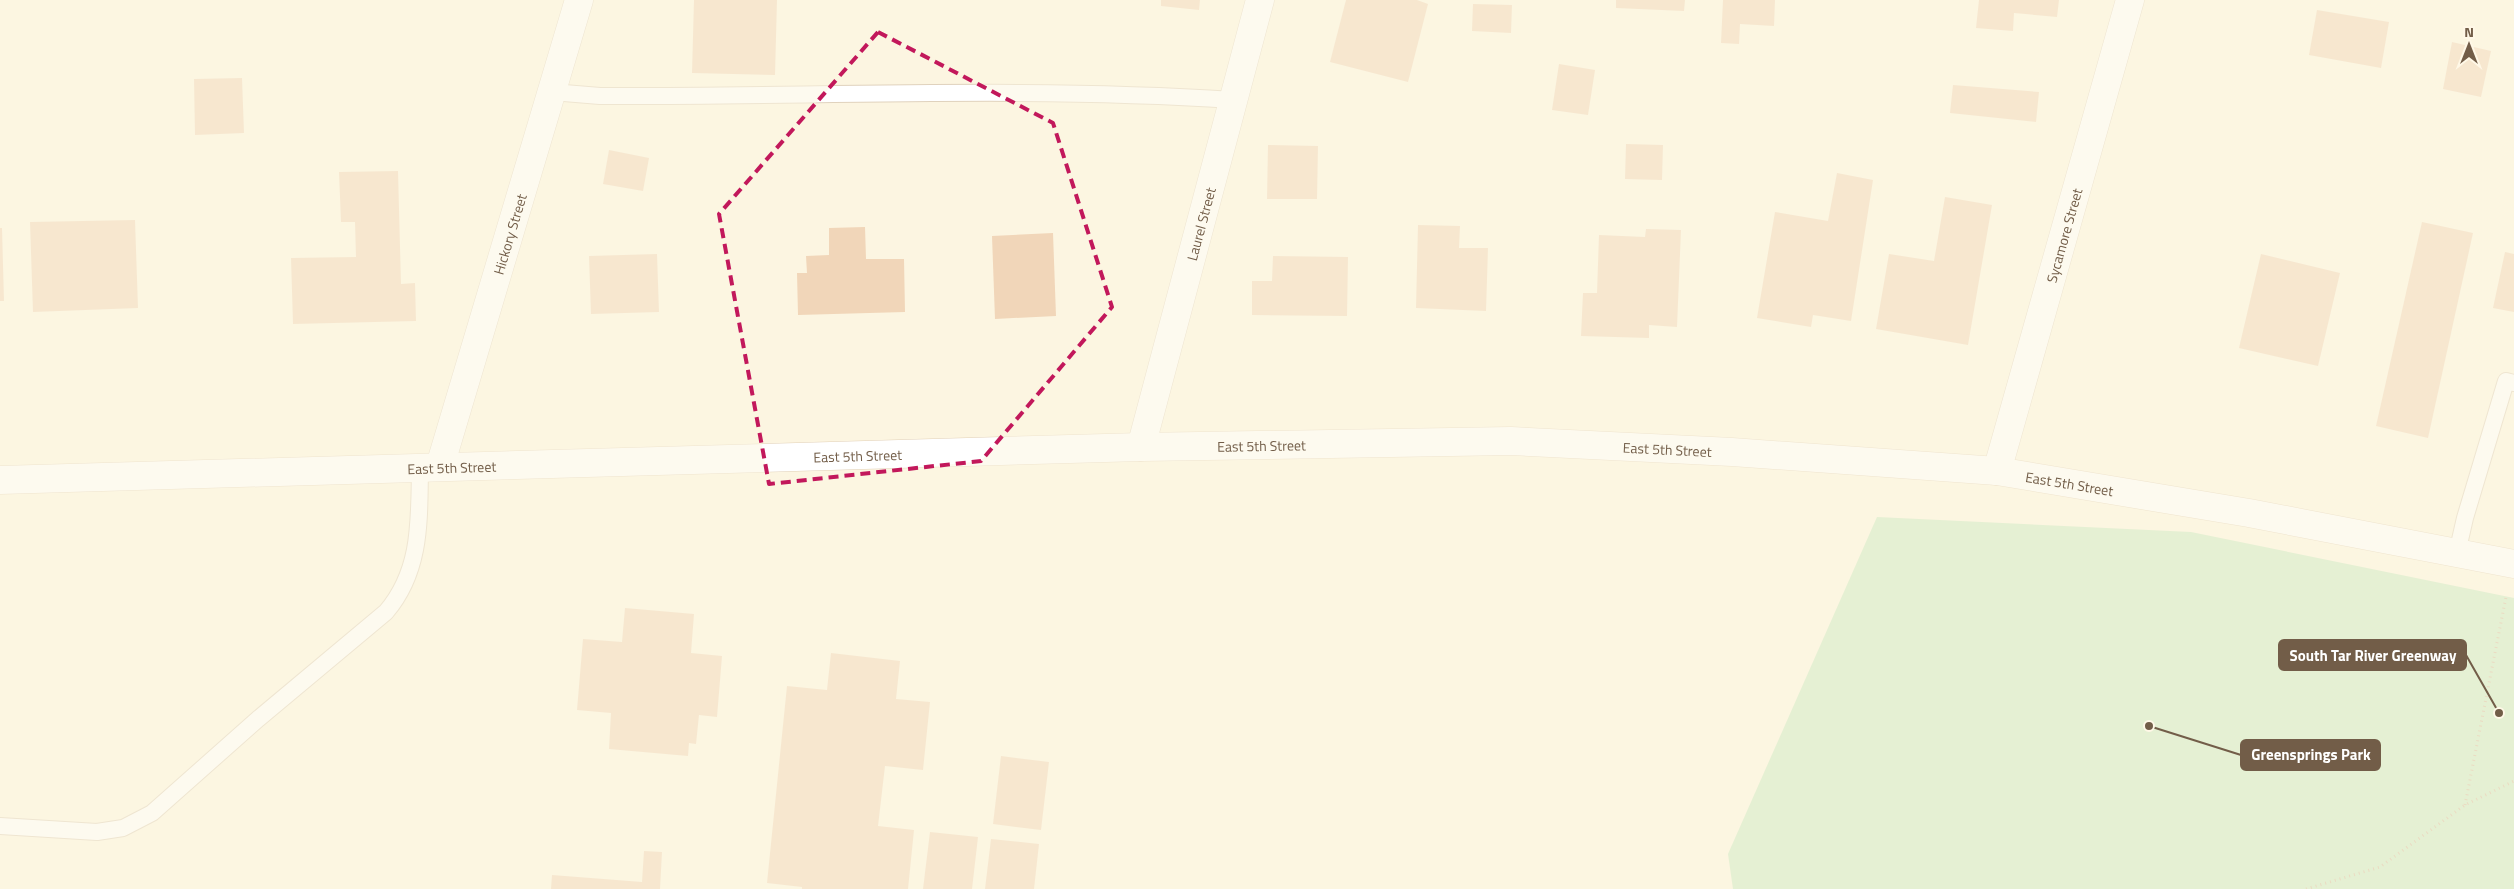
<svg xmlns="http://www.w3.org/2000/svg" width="2514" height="889" font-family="'Titillium Web',sans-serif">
	<rect width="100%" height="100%" fill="#fcf5e1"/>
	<polygon fill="#cbe9c0" points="1877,517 2191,532 2514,598 2514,889 1733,889 1728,854"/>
	<g fill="#f1d6b9">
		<polygon points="694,0 777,0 775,75 692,73"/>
		<polygon points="1161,0 1200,0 1199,10 1161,6"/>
		<polygon points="1346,0 1417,0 1428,4 1408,82 1330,62"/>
		<polygon points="1616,0 1685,0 1684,11 1616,8"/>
		<polygon points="1723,0 1775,0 1774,26 1740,24 1739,44 1721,43"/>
		<polygon points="1979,0 2059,0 2057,17 2014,13 2013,31 1976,28"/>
		<polygon points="1473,4 1512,5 1511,33 1472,31"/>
		<polygon points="2317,10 2389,22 2381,68 2309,55"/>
		<polygon points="2452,42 2491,51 2481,97 2443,89"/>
		<polygon points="1559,64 1595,70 1588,115 1552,110"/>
		<polygon points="242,78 244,133 195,135 194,79"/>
		<polygon points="1953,85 2039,92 2036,122 1950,113"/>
		<polygon points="1626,144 1663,145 1662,180 1625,179"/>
		<polygon points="1268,145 1318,146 1317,199 1267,199"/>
		<polygon points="609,150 649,158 643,191 603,184"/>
		<polygon points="398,171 401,284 415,283 416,321 293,324 291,258 356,257 355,222 341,222 339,172"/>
		<polygon points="1837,173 1873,180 1851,321 1813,315 1811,327 1757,318 1775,212 1828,221"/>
		<polygon points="1945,197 1992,205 1968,345 1876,329 1889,254 1934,261"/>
		<polygon points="135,220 138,308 33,312 30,222"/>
		<polygon points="2422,222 2473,233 2428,438 2376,426"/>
		<polygon points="1418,225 1460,226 1459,248 1488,248 1486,311 1416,308"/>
		<polygon points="865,227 866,259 904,259 905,312 798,315 797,273 807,273 806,256 829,255 829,228"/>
		<polygon points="0,228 2,228 4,301 0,301"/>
		<polygon points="1646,229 1681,230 1677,327 1649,325 1649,338 1581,336 1583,293 1597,293 1599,235 1645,237"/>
		<polygon points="1053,233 1056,316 995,319 992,236"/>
		<polygon points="2505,252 2514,254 2514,312 2493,308"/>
		<polygon points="657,254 659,312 591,314 589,256"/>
		<polygon points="2261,254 2340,273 2318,366 2239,348"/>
		<polygon points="1273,256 1348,257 1347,316 1252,315 1252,281 1272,281"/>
		<polygon points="625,608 694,614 691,653 722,656 717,717 699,715 696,744 689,743 688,756 609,749 611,713 577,710 583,639 622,642"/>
		<polygon points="831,653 900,661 896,699 930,702 923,770 885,766 878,826 914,830 908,889 802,889 802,887 767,883 787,686 827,690"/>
		<polygon points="1001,756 1049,762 1041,830 993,824"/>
		<polygon points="930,832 978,837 972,889 923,889"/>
		<polygon points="991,839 1039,844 1034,889 985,889"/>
		<polygon points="644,851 662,852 660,889 551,889 552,875 642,882"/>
	</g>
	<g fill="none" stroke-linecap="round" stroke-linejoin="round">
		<g stroke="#e0d2bd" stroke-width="18">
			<g id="service">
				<path d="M552 92 600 96C810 97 1023 86 1233 100"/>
				<polyline points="2457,553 2465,518 2506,381 2514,383"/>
				<path d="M0 826 97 832 123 828 152 813 258 719 386 612C422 570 419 519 420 467"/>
			</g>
		</g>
		<g stroke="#e0d2bd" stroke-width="29">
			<g id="minor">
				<path id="s1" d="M1141 447 1260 0"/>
				<path id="s2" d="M440 466 579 0"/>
				<path id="s3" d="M1997 471 2130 0"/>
			</g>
		</g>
		<g stroke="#e2d1b8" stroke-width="29">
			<g id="secondary">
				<path id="s4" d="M0 480 1141 447 1511 441 1732 452 1997 471 2249 513 2514 564"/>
			</g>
		</g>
		<g stroke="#d5ba9c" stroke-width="3" stroke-dasharray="1 4" stroke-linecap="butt">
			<polyline points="2465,805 2506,597"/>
			<polyline points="2306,889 2380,867 2465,805 2514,781"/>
		</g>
		<use href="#service" stroke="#fff" stroke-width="16"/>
		<use href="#minor" stroke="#fff" stroke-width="28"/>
		<use href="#secondary" stroke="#fff" stroke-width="28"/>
	</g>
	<path d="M0 0H2514V889H0ZM878 32 1053 123 1112 307 981 461 769 484 719 214Z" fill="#fcf5e1" fill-opacity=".55" fill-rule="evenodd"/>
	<path fill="none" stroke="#c2185b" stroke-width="4" stroke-dasharray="10 6" stroke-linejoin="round" d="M878 32 1053 123 1112 307 981 461 769 484 719 214Z"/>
	<g text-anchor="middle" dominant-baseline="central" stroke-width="5" stroke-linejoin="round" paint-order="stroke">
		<g font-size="14" fill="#725d48" stroke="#fff8e7">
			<text stroke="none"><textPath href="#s1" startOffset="231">Laurel Street</textPath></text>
			<text stroke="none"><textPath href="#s2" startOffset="242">Hickory Street</textPath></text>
			<text stroke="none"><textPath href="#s3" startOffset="245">Sycamore Street</textPath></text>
			<text stroke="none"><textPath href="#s4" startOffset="1262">East 5th Street</textPath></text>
			<text stroke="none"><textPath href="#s4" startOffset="1668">East 5th Street</textPath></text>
			<text stroke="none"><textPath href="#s4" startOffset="858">East 5th Street</textPath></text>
			<text stroke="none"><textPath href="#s4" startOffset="452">East 5th Street</textPath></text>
			<text stroke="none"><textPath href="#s4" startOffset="2072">East 5th Street</textPath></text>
		</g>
	</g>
	<path fill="none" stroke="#725d48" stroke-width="2" d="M2499 713L2466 655M2149 726L2241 755"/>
	<g fill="#725d48" stroke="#fff8e7" stroke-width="2">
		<circle cx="2499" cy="713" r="5"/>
		<circle cx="2149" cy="726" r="5"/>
	</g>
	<g fill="#725d48" stroke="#725d48" stroke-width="2">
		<rect x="2279" y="640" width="187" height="30" rx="5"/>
		<rect x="2241" y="740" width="139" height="30" rx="5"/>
	</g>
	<g font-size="15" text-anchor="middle" font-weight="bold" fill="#fff">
		<text x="2373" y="661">South Tar River Greenway</text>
		<text x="2311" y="760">Greensprings Park</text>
	</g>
	<g transform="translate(2469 45)" stroke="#fff8e7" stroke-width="4" paint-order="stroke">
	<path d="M0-4L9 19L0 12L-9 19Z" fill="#725d48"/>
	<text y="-8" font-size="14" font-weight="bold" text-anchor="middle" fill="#725d48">N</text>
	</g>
</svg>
